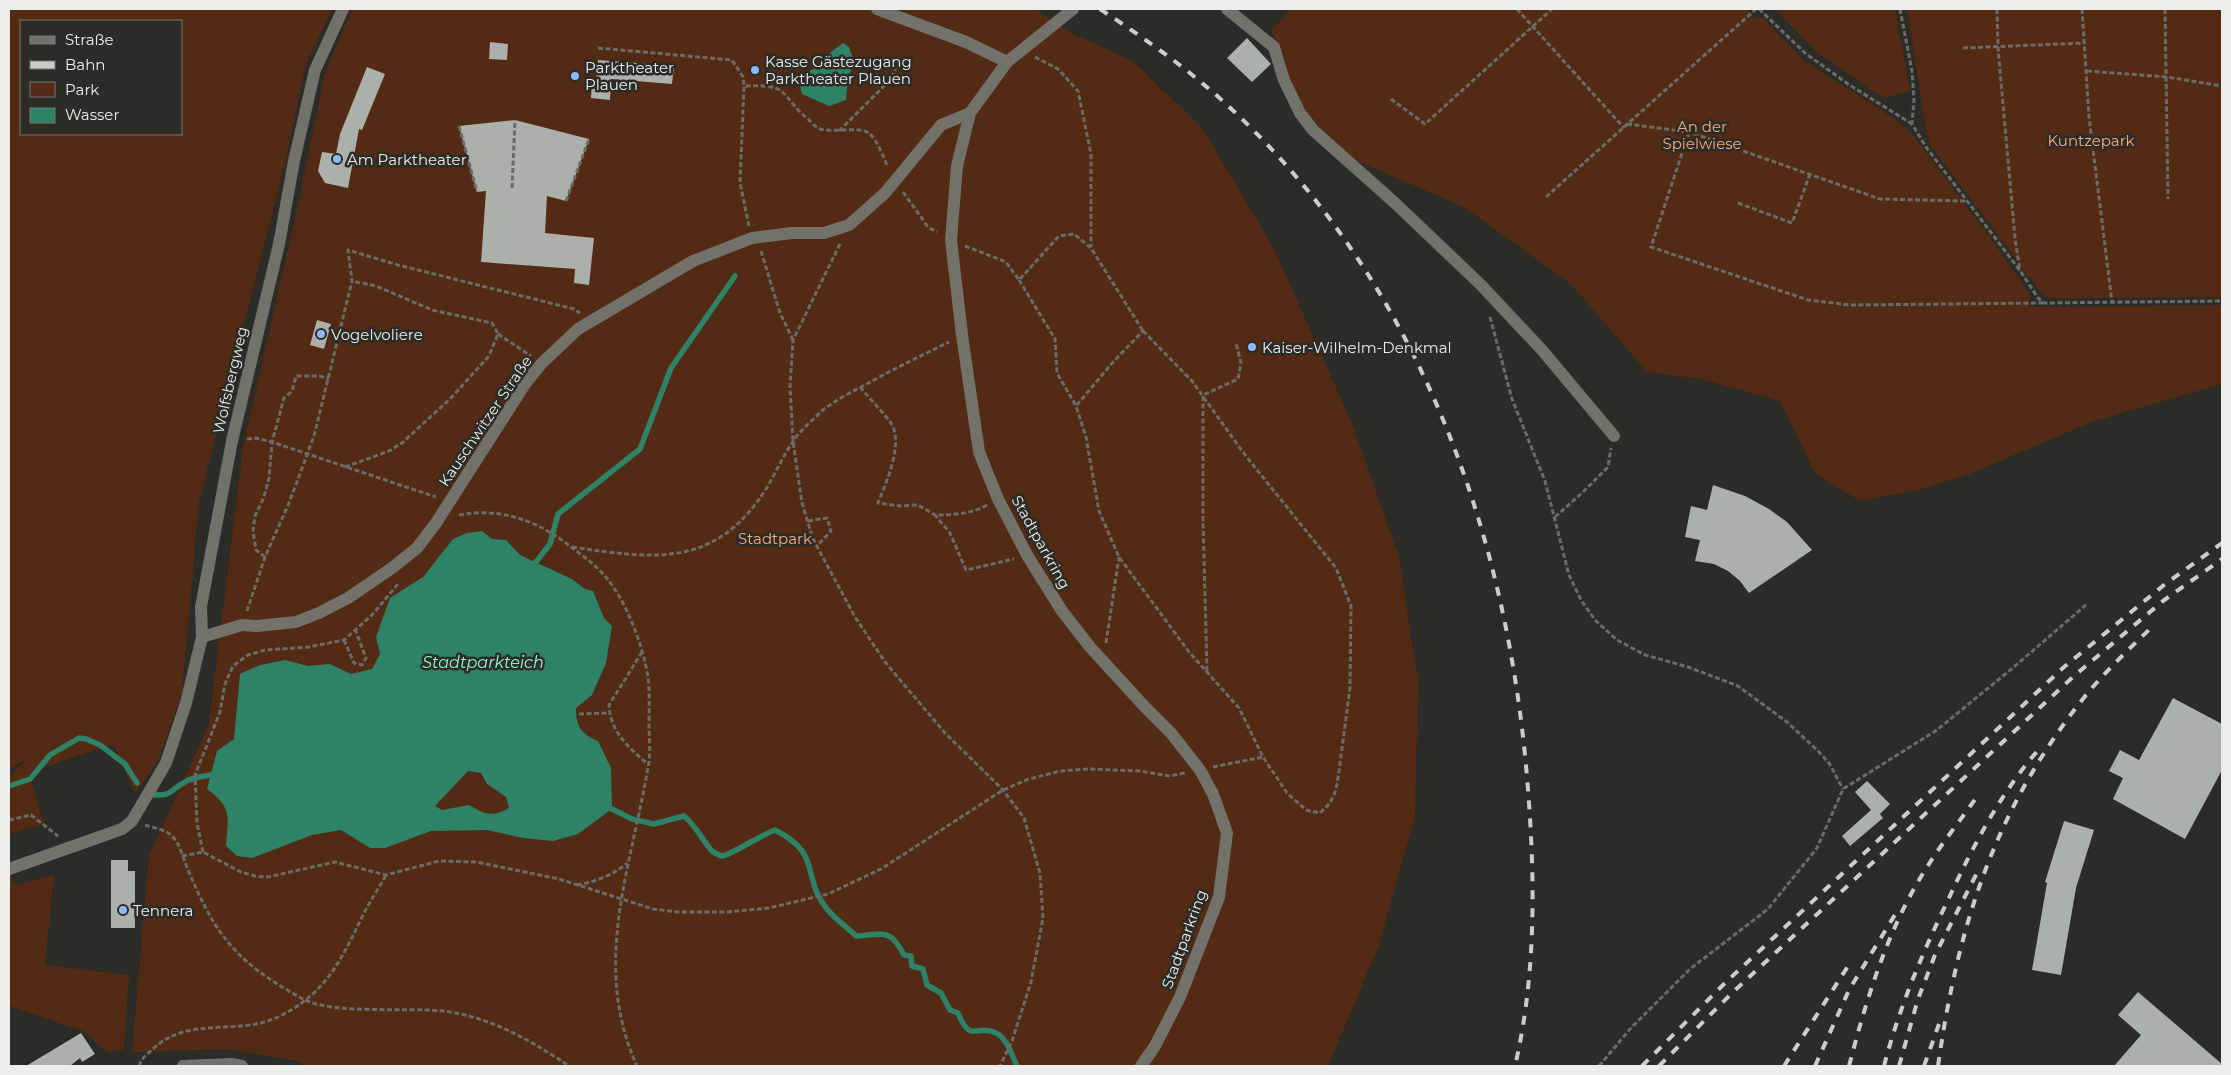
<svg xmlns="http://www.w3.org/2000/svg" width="2231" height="1075" font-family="Montserrat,sans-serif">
	<rect width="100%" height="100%" fill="#2b2c26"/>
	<g fill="#532a13" fill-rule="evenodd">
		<path d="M9 9H332L305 67 286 159 199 502 182 692 159 759 135 794 114 744 29 772 44 824 9 834V776L29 758 9 769ZM21 21H181V134H21Z"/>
		<polygon points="352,9 1035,9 1071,33 1133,61 1203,129 1274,249 1352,423 1399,557 1418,683 1415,816 1378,948 1328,1066 307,1066 298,1061 228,1049 132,1052 149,856 209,724 243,447 300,196 325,73"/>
		<polygon points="1291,9 1747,9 1754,18 1763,18 1803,60 1895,119 1912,134 1993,241 2029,293 2030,307 2222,305 2222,384 2094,421 1969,474 1921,489 1860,501 1815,473 1780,401 1701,379 1647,372 1571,284 1464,207 1357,161 1313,124 1292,91 1283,51 1271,31"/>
		<polygon points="1775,9 1895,9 1910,91 1883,98 1817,52"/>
		<polygon points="1907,9 2222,9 2222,297 2049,298 2040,291 1930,145 1925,123"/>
		<polygon points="9,868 15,885 54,875 45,965 129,975 124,1049 108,1053 85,1032 9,1006"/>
	</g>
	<g fill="#2d8267" fill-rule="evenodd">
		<polygon points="843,43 849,47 855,64 848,76 846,100 829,106 802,94 798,77 817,67 831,52"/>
		<path d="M482 531 492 539 506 540 520 555 572 579 585 589 593 591 604 618 612 626 606 663 592 695 576 708C576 726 581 734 598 741L611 768 612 809 578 834 553 841 523 838 487 830 431 831 385 848H370L341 830 312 835 252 858 237 856 226 846C228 817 233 808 207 789L217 751 234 739 240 674 260 665 285 660 308 666 330 664 351 674 372 669 380 654 376 637 390 598 423 577 453 539 467 533ZM468 771 481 773 487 784 506 797 509 808C491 818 485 814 469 805L442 810 435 806Z"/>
	</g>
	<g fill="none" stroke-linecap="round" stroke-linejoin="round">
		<g stroke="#2d8267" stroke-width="5.5">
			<polyline points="532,567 550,544 558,514 640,449 671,368 735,276"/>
			<polyline points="9,786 30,779 50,755 79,738 86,739 100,745 125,764 137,783"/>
			<path d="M154 795C173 796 171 789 185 782 193 777 206 776 216 774"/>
			<path d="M606 806 632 819 654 824 684 816C696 826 702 839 711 850 713 852 718 855 722 856 729 856 763 834 775 830 823 854 801 877 827 909 835 919 847 927 856 936 884 934 890 928 904 955L911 956 912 966 923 969 927 985 941 993 950 1010 958 1013C971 1045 976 1023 996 1033 1007 1038 1012 1056 1017 1066"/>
		</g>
	</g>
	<g fill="#abb0aa">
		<polygon points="1247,38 1271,64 1252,82 1227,58"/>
		<polygon points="490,42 508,44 507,60 489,59"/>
		<polygon points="598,60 674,66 672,84 611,79 610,100 591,98 592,83 596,83"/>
		<polygon points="367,67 385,74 362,130 359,129 348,188 325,183 318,171 322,152 336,154 340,134"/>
		<polygon points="515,120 589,139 566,201 547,196 545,233 594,238 589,285 574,283 575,269 481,262 486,191 477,192 459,126"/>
		<polygon points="317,320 331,324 324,349 310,345"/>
		<polygon points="1713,485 1745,496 1769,509 1787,522 1812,550 1749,593 1740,581 1728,571 1714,564 1695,561 1700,540 1685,537 1691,506 1707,510"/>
		<polygon points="2173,698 2222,724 2222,770 2185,839 2113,799 2123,778 2109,771 2120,750 2139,760"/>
		<polygon points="1867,781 1890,804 1880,814 1883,818 1850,846 1842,836 1871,810 1855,792"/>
		<polygon points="2064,821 2094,830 2076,888 2061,975 2032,970 2047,883 2045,882"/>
		<polygon points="111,860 128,860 128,871 135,871 135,928 111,928"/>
		<polygon points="2138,992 2222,1064 2222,1066 2114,1066 2141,1035 2118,1015"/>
		<polygon points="81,1033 95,1054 82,1062 80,1058 70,1066 26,1066"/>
	</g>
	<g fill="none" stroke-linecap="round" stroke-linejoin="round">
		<g stroke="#6b6c67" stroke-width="3" stroke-dasharray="5 2.5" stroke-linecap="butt">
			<polyline points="1517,9 1624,128"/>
			<polyline points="1759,9 1805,53 1848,84 1912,124"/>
			<polyline points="1900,9 1912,71 1914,100 1912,124 1926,147 2021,272 2038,298 2044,303 2222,301"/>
			<polyline points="1997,9 1998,48 2015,238 2020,271"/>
			<polyline points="2082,9 2089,117 2112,302"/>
			<polyline points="2165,9 2168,199"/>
			<polyline points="598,48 732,60 743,77 744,86"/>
			<polyline points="1963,48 2084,43"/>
			<polyline points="1035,57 1058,69 1078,91 1091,154 1091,247"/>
			<polyline points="2087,71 2167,77 2222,86"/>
			<polyline points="1391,99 1425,124 1552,9"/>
			<polyline points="1627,124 1689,132 1880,199 1967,201"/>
			<polyline points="459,126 477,192"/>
			<polyline points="839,131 891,79 897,64"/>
			<polyline points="1689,132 1651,247 1808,300 1850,305 2044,303"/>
			<polyline points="512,188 515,120"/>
			<polyline points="903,192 928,227 937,232"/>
			<polyline points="1546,197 1756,9"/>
			<polyline points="566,201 589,139"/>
			<polyline points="1738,203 1792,223 1810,174"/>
			<path d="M749 226 740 183 744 86C792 84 778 94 808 119 811 122 815 127 820 129 833 133 860 126 869 133 878 141 883 157 888 167"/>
			<polyline points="840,244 793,340 790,386 793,441 802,503 813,539 855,617 885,662 945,733 1003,790 1024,818 1040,873 1043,918 1031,982 1012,1041 1000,1066"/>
			<polyline points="965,246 1006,262 1019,280 1059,236 1074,234 1091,248 1143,331"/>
			<polyline points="761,251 780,313 793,340"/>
			<polyline points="1019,280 1055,339 1057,373 1076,406"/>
			<polyline points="1490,317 1512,399 1545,481 1569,575 1581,600 1595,620 1617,640 1645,655 1688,667 1738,686 1787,722 1818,751 1829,763 1843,789"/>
			<polygon points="1143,331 1192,381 1245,455 1336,568 1351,606 1350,688 1339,771 1336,790 1330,803 1320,813 1306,810 1287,793 1263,757 1239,708 1189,652 1119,557 1099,511 1086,437 1076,406 1114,361"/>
			<polyline points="498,334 531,356"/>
			<path d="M860 387C870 399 882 411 891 423 904 443 886 483 878 503L900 506 918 505 935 515"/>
			<polyline points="247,439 256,438 272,442 436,497"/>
			<polyline points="345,467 389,451 402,443 450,399 489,356 498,334 492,323 432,310 376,286 352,281"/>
			<path d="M987 505C971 514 953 515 935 515L950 533 966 570 1014 559"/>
			<path d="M459 515C500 507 539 521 571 547 582 555 594 564 603 574 625 597 643 645 648 677 650 693 649 709 649 726 649 739 651 754 648 767 631 869 591 965 637 1066"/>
			<polyline points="1555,517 1582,493 1608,467 1611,448"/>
			<polyline points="808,521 827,518 831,531 817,546"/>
			<path d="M572 547C654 559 715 569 766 489 775 474 782 458 792 443 799 431 813 420 823 410 836 400 851 392 865 385 893 369 921 356 949 342"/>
			<polyline points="265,557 256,550 253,531 255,516 264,497 269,478 272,442 284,398 292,391 296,376 320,376 329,379"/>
			<polyline points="247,611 265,557 289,503 314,436 352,281 348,250 398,265 574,309 580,313"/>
			<polyline points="344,640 354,663 362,665 366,658 355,629"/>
			<polyline points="1106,643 1119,557"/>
			<path d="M642 652 609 705C610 732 630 749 649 765"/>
			<polyline points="1207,671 1203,520 1203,395 1238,379 1241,363 1236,343"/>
			<polyline points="579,714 609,713"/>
			<polyline points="1213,767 1263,757"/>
			<polyline points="9,820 31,815 58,836"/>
			<path d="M145 825C154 828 165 829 172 836 181 845 183 859 188 870 199 895 210 921 228 942 247 966 277 985 303 999 334 1015 405 1007 442 1011 489 1016 530 1040 569 1066"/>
			<polyline points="203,852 197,823 195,775 220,712 225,684 233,666 248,655 265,650 309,647 344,640 372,615 398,584"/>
			<polyline points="182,856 203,852 241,872 255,876 268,877 335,862 386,875 439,861 476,862 559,879 653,909 678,912 727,912 769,908 828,894 881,869 1003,790 1026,780 1060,771 1089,769 1139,771 1170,776 1185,773"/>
			<path d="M577 885C594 882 614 875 627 863"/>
			<path d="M139 1066C141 1059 147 1054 153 1049 190 1014 239 1038 282 1015 327 992 342 958 363 915 370 901 379 888 386 875"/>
			<polyline points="1599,1066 1630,1029 1690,969 1768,909 1817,848 1843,789 1937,730 2015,666 2087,604"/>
		</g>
		<g stroke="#72726b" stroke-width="12">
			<polyline points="877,9 966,42 1007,62"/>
			<polyline points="1073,9 1007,62 970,113 957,166 951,240 962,335 979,452 998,499 1027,555 1062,611 1090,647 1144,706 1171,733 1200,770 1213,794 1227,833 1219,897 1180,997 1155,1046 1141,1066"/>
			<polyline points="1227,9 1274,47 1284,80 1300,113 1313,130 1395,203 1481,285 1542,350 1614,436"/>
			<polyline points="202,637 242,625 257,626 296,622 319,613 348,598 392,568 417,548 436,523 525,384 541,364 578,329 693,261 752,238 792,233 824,233 849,225 885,193 941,125 970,113"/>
			<polyline points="9,869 122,829 132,821 166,763 186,703 202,637 201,607 232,441 279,244 294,161 315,70 343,9"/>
			<polyline points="183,1066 232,1064 242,1066"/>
		</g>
		<g stroke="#ccccc8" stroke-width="4" stroke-dasharray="9 9" stroke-linecap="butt">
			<path d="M1100 9C1144 38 1187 68 1226 104 1415 277 1506 526 1527 777 1535 873 1537 972 1515 1066"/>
			<polyline points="1642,1066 1725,983 2064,667 2164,585 2222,543"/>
			<polyline points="1659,1066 1732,993 2074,676 2163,601 2222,559"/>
			<polyline points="1784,1066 1850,963"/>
			<polyline points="1815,1066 1849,990 1896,913"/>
			<path d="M1849 1066C1867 997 1888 928 1927 867 1942 843 1960 821 1976 798"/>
			<path d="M1884 1066C1899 1008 1922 954 1948 900 1973 846 2001 792 2040 748"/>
			<polyline points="1899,1066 1918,999 1935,955 1979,869"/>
			<polyline points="1924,1066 1939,1024"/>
			<path d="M1938 1066C1958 925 1995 808 2086 695 2106 671 2129 649 2152 627"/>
		</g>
	</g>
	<g fill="#8cb9fc" stroke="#2b2c26" stroke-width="2">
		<circle cx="755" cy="70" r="5"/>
		<circle cx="575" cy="76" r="5"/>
		<circle cx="337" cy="159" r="5"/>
		<circle cx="321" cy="334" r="5"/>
		<circle cx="1252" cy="347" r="5"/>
		<circle cx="123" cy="910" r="5"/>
	</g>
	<g text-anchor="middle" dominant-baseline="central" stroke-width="5" stroke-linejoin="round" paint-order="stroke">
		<g font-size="15" fill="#edede9" stroke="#2b2c26" text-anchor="start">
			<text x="765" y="61">Kasse Gästezugang<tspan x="765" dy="17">Parktheater Plauen</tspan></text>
			<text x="585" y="67">Parktheater<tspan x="585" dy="17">Plauen</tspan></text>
			<text x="347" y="159">Am Parktheater</text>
			<text x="331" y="334">Vogelvoliere</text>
			<text x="1262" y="347">Kaiser-Wilhelm-Denkmal</text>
			<text x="133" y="910">Tennera</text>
		</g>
		<g font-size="15" fill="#feaa7d" stroke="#2b2c26">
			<text x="1702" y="126">An der<tspan x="1702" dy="17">Spielwiese</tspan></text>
			<text x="2091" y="140">Kuntzepark</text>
			<text x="775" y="538">Stadtpark</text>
		</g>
		<g font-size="15" fill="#edede9" stroke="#2b2c26">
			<text transform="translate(230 380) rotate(-77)">Wolfsbergweg</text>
			<text transform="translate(485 421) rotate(-56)">Kauschwitzer Straße</text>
			<text transform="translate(1041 542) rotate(61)">Stadtparkring</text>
			<text transform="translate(1184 939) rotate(-70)">Stadtparkring</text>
		</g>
		<g font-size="16" font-style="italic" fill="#8ffcd5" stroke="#2b2c26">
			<text x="483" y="662">Stadtparkteich</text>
		</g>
	</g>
	<rect width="2231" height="1075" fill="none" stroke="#edede9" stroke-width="20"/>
	<rect x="20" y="20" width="162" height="115" fill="#2b2c26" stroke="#797974"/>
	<rect x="30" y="36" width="25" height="8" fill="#72726b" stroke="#797974"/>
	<text x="65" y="45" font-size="15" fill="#edede9">Straße</text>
	<rect x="30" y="61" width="25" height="8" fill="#ccccc8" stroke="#797974"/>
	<text x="65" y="70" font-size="15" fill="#edede9">Bahn</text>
	<rect x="30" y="82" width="25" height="15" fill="#532a13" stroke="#797974"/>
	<text x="65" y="95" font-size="15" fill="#edede9">Park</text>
	<rect x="30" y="108" width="25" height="15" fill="#2d8267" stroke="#797974"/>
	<text x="65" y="120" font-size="15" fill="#edede9">Wasser</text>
</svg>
